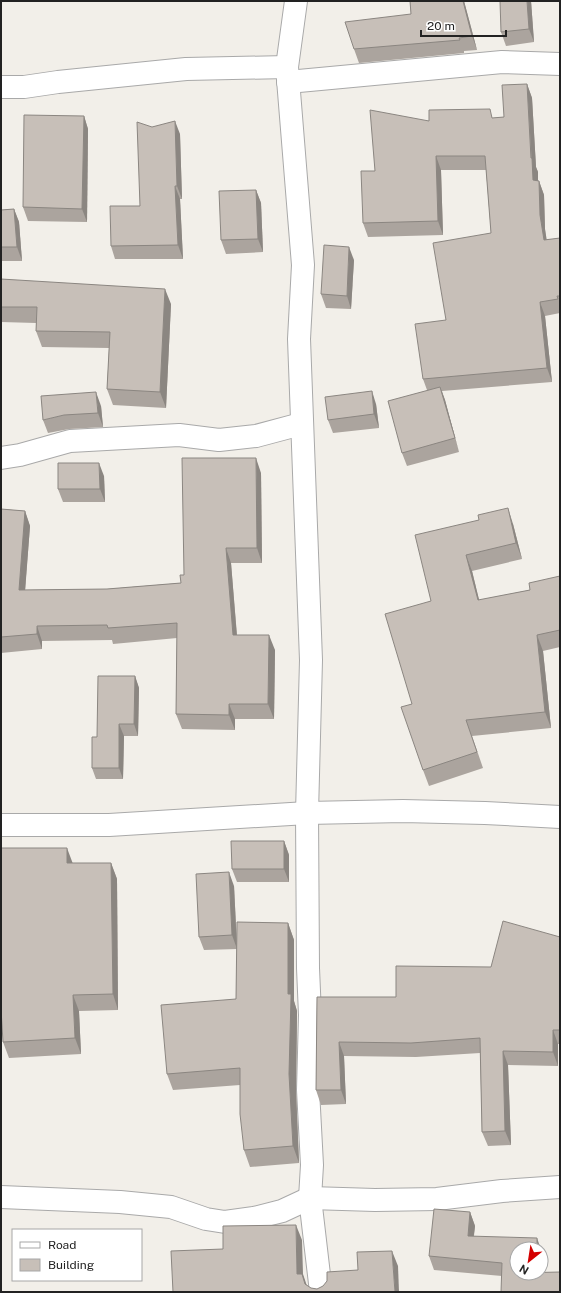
<svg xmlns="http://www.w3.org/2000/svg" width="561" height="1293" font-family="'Public Sans',sans-serif">
	<rect width="100%" height="100%" fill="#f2efe9"/>
	<g fill="none" stroke-linecap="round" stroke-linejoin="round">
		<g stroke="#a9a9a9" stroke-width="24">
			<g id="minor">
				<polyline points="296,1 287,67 303,265 299,339 311,660 307,813 308,968 310,1015 308,1090 312,1165 310,1198 321,1292"/>
				<polyline points="288,82 502,62 560,64"/>
				<polyline points="1,87 24,87 58,82 186,69 287,67"/>
				<polyline points="1,458 20,455 70,441 179,435 219,440 256,436 301,424"/>
				<polyline points="1,825 109,825 307,813 403,811 485,813 560,817"/>
				<polyline points="1,1197 120,1202 171,1207 206,1219 225,1222 254,1218 282,1211 310,1198 375,1200 437,1199 502,1191 560,1187"/>
			</g>
		</g>
		<use href="#minor" stroke="#fff" stroke-width="22"/>
	</g>
	<g fill="#aba49e">
		<polygon points="410,1 464,1 477,50 464,51 464,53 359,63 354,49 411,14"/>
		<polygon points="531,1 534,42 506,46 501,32"/>
		<polygon points="527,84 532,98 536,167 538,172 538,181 539,181 544,195 545,229 546,240 560,238 560,313 545,316 552,382 442,391 445,400 459,452 407,466 402,453 427,390 423,379 446,320 491,233 486,170 441,170 443,235 368,237 363,223 429,121 493,118 504,117"/>
		<polygon points="84,116 88,129 87,222 28,221 23,207"/>
		<polygon points="152,127 180,134 182,199 180,199 183,259 115,259 111,246 140,206"/>
		<polygon points="256,190 261,203 263,252 226,254 221,240"/>
		<polygon points="14,209 19,222 22,261 1,261 1,210"/>
		<polygon points="354,260 351,309 326,308 321,294"/>
		<polygon points="1,279 171,304 166,408 113,405 107,389 109,348 42,347 36,331 36,323 1,322"/>
		<polygon points="376,404 379,428 333,433 328,420"/>
		<polygon points="101,406 103,427 69,429 48,433 43,420"/>
		<polygon points="261,473 262,563 231,563 237,635 275,650 274,719 235,719 235,730 182,729 176,714 177,638 113,644 112,640 42,641 42,649 1,653 1,509 25,511 30,526 25,590 107,589 181,583 184,575"/>
		<polygon points="104,476 105,502 63,502 58,489"/>
		<polygon points="479,520 513,524 522,559 472,571 479,600 530,590 560,576 560,647 543,651 551,728 472,736 483,768 429,786 423,770 412,704 431,601"/>
		<polygon points="135,676 139,688 138,736 124,736 123,779 96,779 92,768 97,737"/>
		<polygon points="284,841 289,855 289,882 237,882 232,869"/>
		<polygon points="73,863 111,863 117,879 118,1010 79,1011 81,1054 9,1058 3,1042"/>
		<polygon points="234,886 237,944 288,923 294,940 294,1001 297,1011 297,1015 296,1091 299,1163 250,1167 244,1150 240,1085 173,1090 167,1074 236,999 237,949 204,950 199,937"/>
		<polygon points="560,937 560,1044 558,1044 558,1066 508,1065 511,1145 488,1146 482,1132 480,1053 416,1057 344,1056 346,1104 321,1105 316,1090 317,997 396,997 491,967"/>
		<polygon points="470,1212 475,1226 474,1236 542,1252 502,1276 434,1270 429,1256"/>
	</g>
	<g fill="#8b8681">
		<polygon points="463,1 464,1 477,50 472,36"/>
		<polygon points="527,1 531,1 534,42 529,29"/>
		<polygon points="527,84 532,98 536,167 538,172 538,195 533,180"/>
		<polygon points="84,116 88,129 87,222 82,209"/>
		<polygon points="175,121 180,134 182,199 177,186"/>
		<polygon points="436,156 441,170 443,235 438,221"/>
		<polygon points="539,181 544,195 545,229 549,254 544,240 540,215"/>
		<polygon points="175,186 180,199 183,259 178,245"/>
		<polygon points="256,190 261,203 263,252 258,239"/>
		<polygon points="14,209 19,222 22,261 17,247"/>
		<polygon points="349,247 354,260 351,309 347,296"/>
		<polygon points="165,289 171,304 166,408 160,392"/>
		<polygon points="540,302 545,316 552,382 547,368"/>
		<polygon points="440,387 445,400 459,452 455,438"/>
		<polygon points="372,391 376,404 379,428 374,414"/>
		<polygon points="96,392 101,406 103,427 98,413"/>
		<polygon points="256,458 261,473 262,563 257,548"/>
		<polygon points="99,463 104,476 105,502 100,489"/>
		<polygon points="508,508 513,524 522,559 516,543"/>
		<polygon points="25,511 30,526 24,605 19,590"/>
		<polygon points="226,548 231,563 238,650 233,635"/>
		<polygon points="466,555 472,571 483,616 478,600"/>
		<polygon points="37,626 42,641 42,649 37,634"/>
		<polygon points="269,635 275,650 274,719 268,704"/>
		<polygon points="537,635 543,651 551,728 545,712"/>
		<polygon points="135,676 139,688 138,736 134,724"/>
		<polygon points="229,704 235,719 235,730 229,715"/>
		<polygon points="119,724 124,736 123,779 119,768"/>
		<polygon points="284,841 289,855 289,882 284,869"/>
		<polygon points="67,848 73,864 67,863"/>
		<polygon points="111,863 117,879 118,1010 113,994"/>
		<polygon points="229,872 234,886 237,949 232,935"/>
		<polygon points="288,923 294,940 294,1001 297,1011 297,1015 296,1091 299,1163 293,1146 289,1074 288,994"/>
		<polygon points="73,995 79,1011 81,1054 75,1038"/>
		<polygon points="553,1030 558,1044 558,1066 553,1052"/>
		<polygon points="339,1042 344,1056 346,1104 341,1090"/>
		<polygon points="503,1051 508,1065 511,1145 505,1131"/>
		<polygon points="470,1212 475,1226 472,1249 468,1236"/>
		<polygon points="296,1225 302,1240 303,1274 308,1289 297,1274"/>
		<polygon points="537,1238 542,1252 541,1287 541,1249 537,1249"/>
		<polygon points="392,1251 398,1266 399,1292 395,1292"/>
	</g>
	<g fill="#c7bfb8" stroke="#8b8681">
		<polygon points="410,1 463,1 472,36 459,38 460,40 354,49 345,22 411,14"/>
		<polygon points="500,1 527,1 529,29 501,32"/>
		<polygon points="527,84 531,158 532,158 533,180 539,181 540,215 544,240 560,238 560,296 557,296 558,299 540,302 547,368 423,379 415,324 446,320 433,243 491,233 485,156 436,156 438,221 363,223 361,171 375,171 370,110 429,121 429,110 490,109 492,118 504,117 502,85"/>
		<polygon points="24,115 84,116 82,209 23,207"/>
		<polygon points="175,121 177,186 175,186 178,245 111,246 110,206 140,206 137,122 152,127"/>
		<polygon points="256,190 258,239 221,240 219,191"/>
		<polygon points="14,209 17,247 1,247 1,210"/>
		<polygon points="324,245 349,247 347,296 321,294"/>
		<polygon points="1,279 165,289 160,392 107,389 110,332 36,331 37,307 1,307"/>
		<polygon points="440,387 455,438 402,453 388,401"/>
		<polygon points="372,391 374,414 328,420 325,397"/>
		<polygon points="96,392 98,413 64,415 43,420 41,396"/>
		<polygon points="182,458 256,458 257,548 226,548 233,635 269,635 268,704 229,704 229,715 176,714 177,623 108,628 107,625 37,626 37,634 1,637 1,509 25,511 19,590 107,589 181,583 180,575 184,575"/>
		<polygon points="58,463 99,463 100,489 58,489"/>
		<polygon points="508,508 516,543 466,555 478,600 530,590 529,583 560,576 560,630 537,635 545,712 466,720 477,752 423,770 401,707 412,704 385,614 431,601 415,535 479,520 478,515"/>
		<polygon points="98,676 135,676 134,724 119,724 119,768 92,768 92,737 97,737"/>
		<polygon points="231,841 284,841 284,869 232,869"/>
		<polygon points="1,848 67,848 67,863 111,863 113,994 73,995 75,1038 3,1042 1,1009"/>
		<polygon points="229,872 232,935 199,937 196,874"/>
		<polygon points="503,921 560,937 560,1030 553,1030 553,1052 503,1051 505,1131 482,1132 480,1038 411,1043 339,1042 341,1090 316,1090 317,997 396,997 396,966 491,967"/>
		<polygon points="237,922 288,923 288,994 291,994 291,998 289,1074 293,1146 244,1150 240,1114 240,1068 167,1074 161,1005 236,999"/>
		<polygon points="434,1209 470,1212 468,1236 537,1238 537,1249 517,1249 517,1273 560,1272 560,1292 501,1292 502,1263 429,1256"/>
		<polygon points="296,1225 297,1274 302,1274 305,1284 311,1288 317,1289 323,1286 327,1281 327,1272 358,1270 357,1252 392,1251 395,1292 173,1292 171,1251 223,1249 223,1226"/>
	</g>
	<rect width="561" height="1293" fill="none" stroke="#222222" stroke-width="4"/>
	<rect x="12" y="1229" width="130" height="52" fill="#ffffff" stroke="#a7a7a7"/>
	<rect x="20" y="1242" width="20" height="6" fill="#ffffff" stroke="#a7a7a7"/>
	<text x="48" y="1249" font-size="12" fill="#222222">Road</text>
	<rect x="20" y="1259" width="20" height="12" fill="#c7bfb8" stroke="#a7a7a7"/>
	<text x="48" y="1269" font-size="12" fill="#222222">Building</text>
	<g transform="translate(529 1261) rotate(210)"><circle r="19" fill="#ffffff" stroke="#a7a7a7"/>
	<path d="M0-3L7 15L0 10L-7 15Z" fill="#d40000"/>
	<text y="-6" font-size="11" font-weight="bold" text-anchor="middle" fill="#222222">N</text>
	</g>
	<path d="M421 30v6h85v-6" fill="none" stroke="#222222" stroke-width="2"/>
	<text x="427" y="30" font-size="12" fill="#222222" stroke="#ffffff" stroke-width="3" paint-order="stroke">20 m</text>
</svg>
